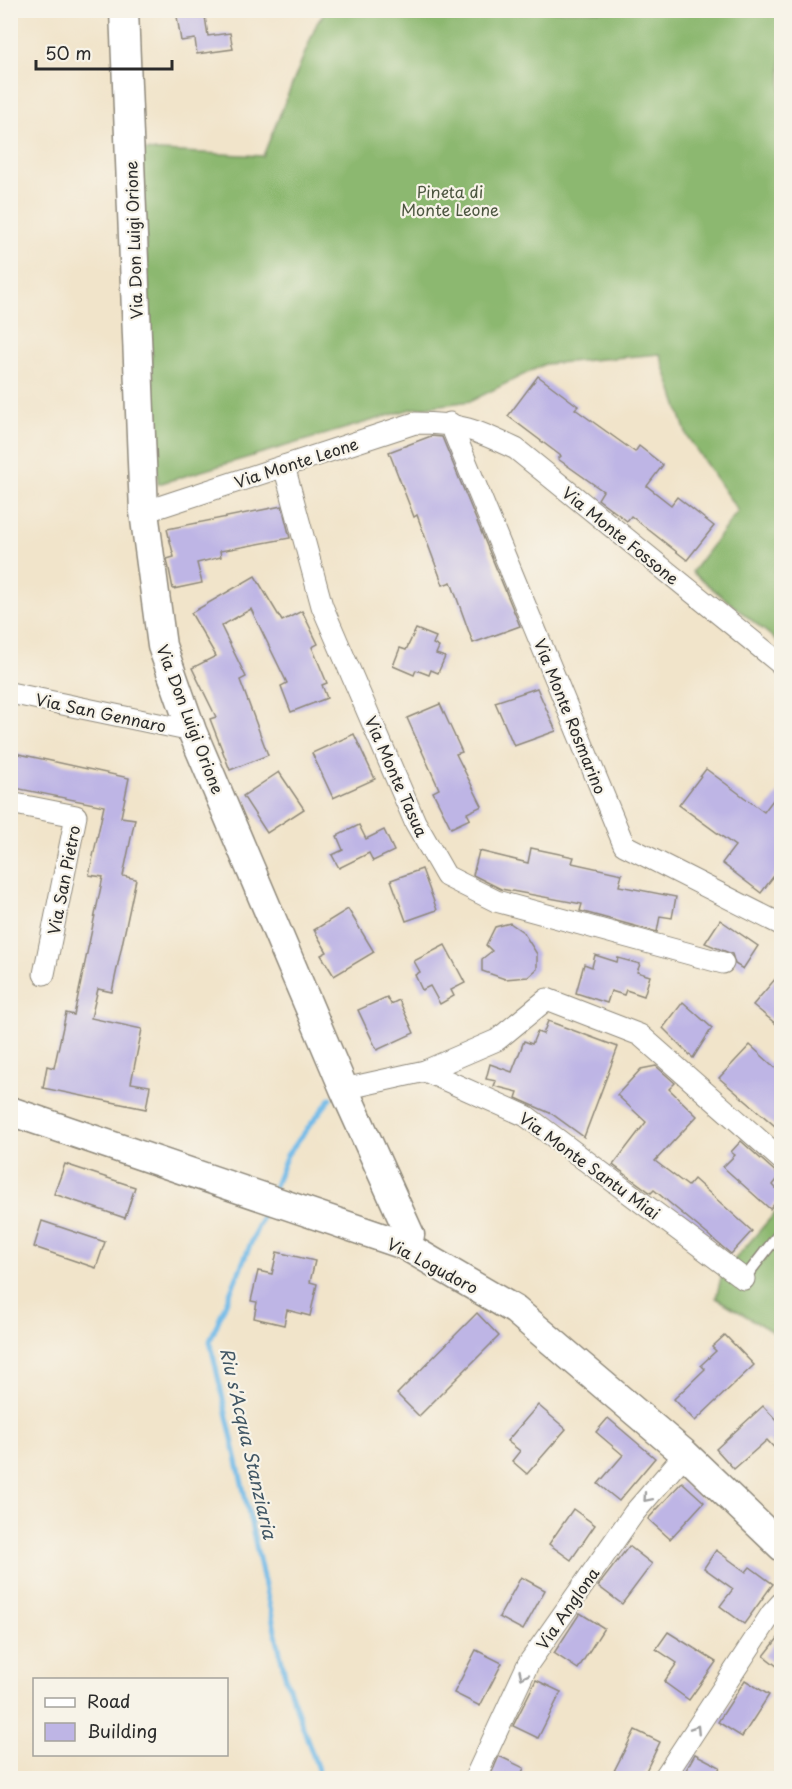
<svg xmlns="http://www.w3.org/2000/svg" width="792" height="1789" font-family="'Playpen Sans',sans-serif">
	<rect width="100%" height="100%" fill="#f7f3e8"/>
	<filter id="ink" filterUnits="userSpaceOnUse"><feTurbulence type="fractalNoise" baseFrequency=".0167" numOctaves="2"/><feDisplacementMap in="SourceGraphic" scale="12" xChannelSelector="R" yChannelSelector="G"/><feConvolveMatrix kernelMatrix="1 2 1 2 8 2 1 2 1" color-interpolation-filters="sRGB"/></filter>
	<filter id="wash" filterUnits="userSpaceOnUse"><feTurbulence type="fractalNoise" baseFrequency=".008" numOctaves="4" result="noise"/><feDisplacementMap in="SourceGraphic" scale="24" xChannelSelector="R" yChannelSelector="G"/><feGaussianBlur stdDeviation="1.35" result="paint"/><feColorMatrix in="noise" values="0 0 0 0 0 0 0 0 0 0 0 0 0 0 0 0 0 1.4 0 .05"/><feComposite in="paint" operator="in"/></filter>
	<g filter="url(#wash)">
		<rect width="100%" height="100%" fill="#f1e4ca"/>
		<g fill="#8cb86f" stroke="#5c724d" stroke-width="1.5">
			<polygon points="326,11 781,11 781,644 692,572 738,511 687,436 660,354 545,364 471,401 411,409 158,484 141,150 263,156 317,23"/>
			<polygon points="781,1206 781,1337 716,1298 722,1274"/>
		</g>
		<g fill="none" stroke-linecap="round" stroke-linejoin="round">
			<g stroke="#70bae8" stroke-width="5">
				<polyline points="272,1193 287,1155 331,1098"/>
				<polyline points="266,1207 210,1341 286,1679 321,1778"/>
			</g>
		</g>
		<g id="blocks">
			<g fill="#beb5e5">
				<polygon points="176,10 204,10 208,36 230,33 233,49 197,54 195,39 181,41"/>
				<polygon points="538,376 578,406 575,409 635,452 639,446 663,465 647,486 671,505 677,497 714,526 687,560 631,516 627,521 598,499 603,491 558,459 561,456 508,416"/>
				<polygon points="431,436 442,437 520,626 473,643 451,582 443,585 417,515 414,517 389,452"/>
				<polygon points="282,506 290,538 220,551 221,557 197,563 202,583 173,589 167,559 174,557 167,529"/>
				<polygon points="255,576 282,621 302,611 318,644 312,647 327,683 322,685 327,698 291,712 281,686 287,683 251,609 221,626 246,677 240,680 268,755 230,770 210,719 216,717 192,668 216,656 191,613"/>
				<polygon points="416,629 436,637 433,644 439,647 436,654 445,657 438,673 431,670 429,675 416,670 414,675 393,666 400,648 406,650"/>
				<polygon points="537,688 556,731 514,746 495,702"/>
				<polygon points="440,704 462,752 456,754 482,806 467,813 470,819 451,828 433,792 439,789 407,718"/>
				<polygon points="354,734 375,779 333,798 312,753"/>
				<polygon points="10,752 129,778 121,817 135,819 123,876 136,879 112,992 98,989 91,1018 142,1029 131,1083 150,1086 146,1109 43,1088 47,1066 54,1068 66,1013 74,1015 103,877 89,875 104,806 10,787"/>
				<polygon points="706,769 764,812 782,788 782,865 761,893 722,863 735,846 679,805"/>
				<polygon points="279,772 304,809 267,833 243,796"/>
				<polygon points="359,825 366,839 384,830 394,851 373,861 369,853 339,868 332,855 343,850 337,836"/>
				<polygon points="531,848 574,857 572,863 622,874 619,886 676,897 672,918 660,916 657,932 580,911 582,904 501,889 473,875 479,851 528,863"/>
				<polygon points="422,869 437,910 406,921 391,880"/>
				<polygon points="348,909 374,952 334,976 321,955 327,952 314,930"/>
				<polygon points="720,920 758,946 743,969 735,964 732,954 705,943"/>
				<polygon points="510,923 523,932 537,954 537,969 528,977 505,979 482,971 482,959 492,951 486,945 495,927"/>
				<polygon points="445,945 465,983 451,990 454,996 440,1004 430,986 422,990 415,975 420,972 414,961"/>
				<polygon points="595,955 617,962 618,958 640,964 637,972 650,976 644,996 626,990 624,995 611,991 607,1003 576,993 584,964 592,967"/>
				<polygon points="782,971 782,1029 753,1005"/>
				<polygon points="387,997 391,1004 399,1000 414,1033 377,1050 358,1010"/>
				<polygon points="683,1002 712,1028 693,1058 663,1028"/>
				<polygon points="548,1021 618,1047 584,1137 552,1114 516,1098 518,1092 494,1086 496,1081 486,1079 490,1064 512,1072 524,1041 532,1044 537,1032 543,1034"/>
				<polygon points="750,1045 782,1074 782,1132 719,1078"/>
				<polygon points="656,1066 675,1083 669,1089 697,1116 655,1161 688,1186 694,1179 752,1231 731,1254 654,1190 651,1193 613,1165 646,1122 617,1095 641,1069"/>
				<polygon points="741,1141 780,1176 773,1185 782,1195 770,1209 723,1167 735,1155 731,1152"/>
				<polygon points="65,1164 135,1187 125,1218 54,1194"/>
				<polygon points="42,1221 105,1242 96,1268 34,1247"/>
				<polygon points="277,1252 315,1261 310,1282 317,1284 310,1316 287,1310 284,1325 254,1318 257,1302 251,1301 258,1271 272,1274"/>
				<polygon points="477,1313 499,1336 419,1416 397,1394"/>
				<polygon points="725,1335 754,1365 695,1421 674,1399 705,1369 701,1365 716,1351 712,1347"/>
				<polygon points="538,1405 566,1429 527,1474 512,1461 520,1451 507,1441"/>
				<polygon points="763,1406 782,1426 782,1456 767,1440 734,1469 716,1449"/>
				<polygon points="608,1418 655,1458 619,1501 598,1484 623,1455 596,1432"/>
				<polygon points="682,1482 704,1502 670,1539 648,1519"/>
				<polygon points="573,1509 595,1525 571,1560 549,1544"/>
				<polygon points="629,1546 652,1564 622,1604 598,1586"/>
				<polygon points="716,1550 746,1572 750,1567 773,1584 744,1624 720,1606 733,1589 704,1568"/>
				<polygon points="521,1577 545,1590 523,1630 499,1617"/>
				<polygon points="580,1613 604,1628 578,1669 554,1653"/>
				<polygon points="668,1632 716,1662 689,1700 664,1682 677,1663 656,1649"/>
				<polygon points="782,1633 782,1670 764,1656"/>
				<polygon points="476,1650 502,1663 480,1706 454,1693"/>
				<polygon points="536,1680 561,1692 538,1738 513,1726"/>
				<polygon points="745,1680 769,1695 742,1737 718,1722"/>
				<polygon points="635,1730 660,1742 642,1779 624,1779 613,1773"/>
				<polygon points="695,1754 720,1767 714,1779 681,1779"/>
				<polygon points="499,1756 524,1768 519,1779 489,1779"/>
			</g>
		</g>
	</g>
	<g filter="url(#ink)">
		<use href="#blocks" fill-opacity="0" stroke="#8e887a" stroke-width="1.5"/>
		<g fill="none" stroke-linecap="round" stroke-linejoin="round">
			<g stroke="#8e887a" stroke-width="13">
				<polyline id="lane" points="744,1279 782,1230"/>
			</g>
			<g stroke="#8e887a" stroke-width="23">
				<g id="street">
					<polyline points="450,423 624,845 782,925"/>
					<polyline points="284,466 322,606 415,822 446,876 496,901 723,963"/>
					<path d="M144 512 415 423C460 423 476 430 516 449L782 665"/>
					<polyline points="10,693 192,731"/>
					<polyline points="10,803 76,816 44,974"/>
					<polyline points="425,1071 526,1116 744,1279"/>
					<polyline points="344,1089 425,1071 497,1040 547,999 640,1035 782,1160"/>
					<polyline points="475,1778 528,1664 634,1513 685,1454"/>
					<polyline points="664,1778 772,1613 782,1602"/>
				</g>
			</g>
			<g stroke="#8e887a" stroke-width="31">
				<g id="secondary">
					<polyline points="124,10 144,512 162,646 192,731 344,1089 410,1235 404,1245"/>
					<polyline points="10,1111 404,1245 515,1310 685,1454 782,1547"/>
				</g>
			</g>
			<use href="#lane" stroke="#fff" stroke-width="10"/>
			<use href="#street" stroke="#fff" stroke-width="21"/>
			<use href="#secondary" stroke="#fff" stroke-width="28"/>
		</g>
		<defs><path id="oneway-chevron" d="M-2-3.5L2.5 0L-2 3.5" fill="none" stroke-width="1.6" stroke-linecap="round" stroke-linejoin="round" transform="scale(1.5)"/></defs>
		<g stroke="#a0a0a0">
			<use href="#oneway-chevron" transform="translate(647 1498) rotate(131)"/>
			<use href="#oneway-chevron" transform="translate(523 1675) rotate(115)"/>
			<use href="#oneway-chevron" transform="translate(696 1729) rotate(-57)"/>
		</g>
	</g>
	<g text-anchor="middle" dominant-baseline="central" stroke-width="4.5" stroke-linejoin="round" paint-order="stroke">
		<g font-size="16" fill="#4c5640" stroke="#f7f3e8">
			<text x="450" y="191">Pineta di<tspan x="450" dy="18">Monte Leone</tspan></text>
		</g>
		<g font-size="16" fill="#2b2b2b" stroke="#f7f3e8">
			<text transform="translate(133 240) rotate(-92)">Via Don Luigi Orione</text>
			<text transform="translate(296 462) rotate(-18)">Via Monte Leone</text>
			<text transform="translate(621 535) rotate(39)">Via Monte Fossone</text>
			<text transform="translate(101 712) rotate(12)">Via San Gennaro</text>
			<text transform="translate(571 716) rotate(68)">Via Monte Rosmarino</text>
			<text transform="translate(191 719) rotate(69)">Via Don Luigi Orione</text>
			<text transform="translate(397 776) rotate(66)">Via Monte Tasua</text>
			<text transform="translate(63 880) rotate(-79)">Via San Pietro</text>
			<text transform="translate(590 1165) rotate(36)">Via Monte Santu Miai</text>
			<text transform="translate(433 1265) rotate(28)">Via Logudoro</text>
			<text transform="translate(567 1608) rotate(-55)">Via Anglona</text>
		</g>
		<g font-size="18" font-style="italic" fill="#405664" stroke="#f7f3e8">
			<text transform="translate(249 1443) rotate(77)">Riu s'Acqua Stanziaria</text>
		</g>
	</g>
	<rect width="792" height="1789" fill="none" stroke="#f7f3e8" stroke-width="36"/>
	<rect x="33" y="1678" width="195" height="78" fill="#f7f3e8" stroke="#a5a39c" stroke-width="1.5"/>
	<rect x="45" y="1698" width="30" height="9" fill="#ffffff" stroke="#a5a39c" stroke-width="1.5"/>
	<text x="87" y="1708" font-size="18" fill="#2b2b2b">Road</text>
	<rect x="45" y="1723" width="30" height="18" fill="#beb5e5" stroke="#a5a39c" stroke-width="1.5"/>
	<text x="87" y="1738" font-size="18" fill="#2b2b2b">Building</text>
	<path d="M36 60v9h136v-9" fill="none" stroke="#2b2b2b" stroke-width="3"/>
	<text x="45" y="60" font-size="18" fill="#2b2b2b" stroke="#f7f3e8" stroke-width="4.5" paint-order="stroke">50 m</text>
</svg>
